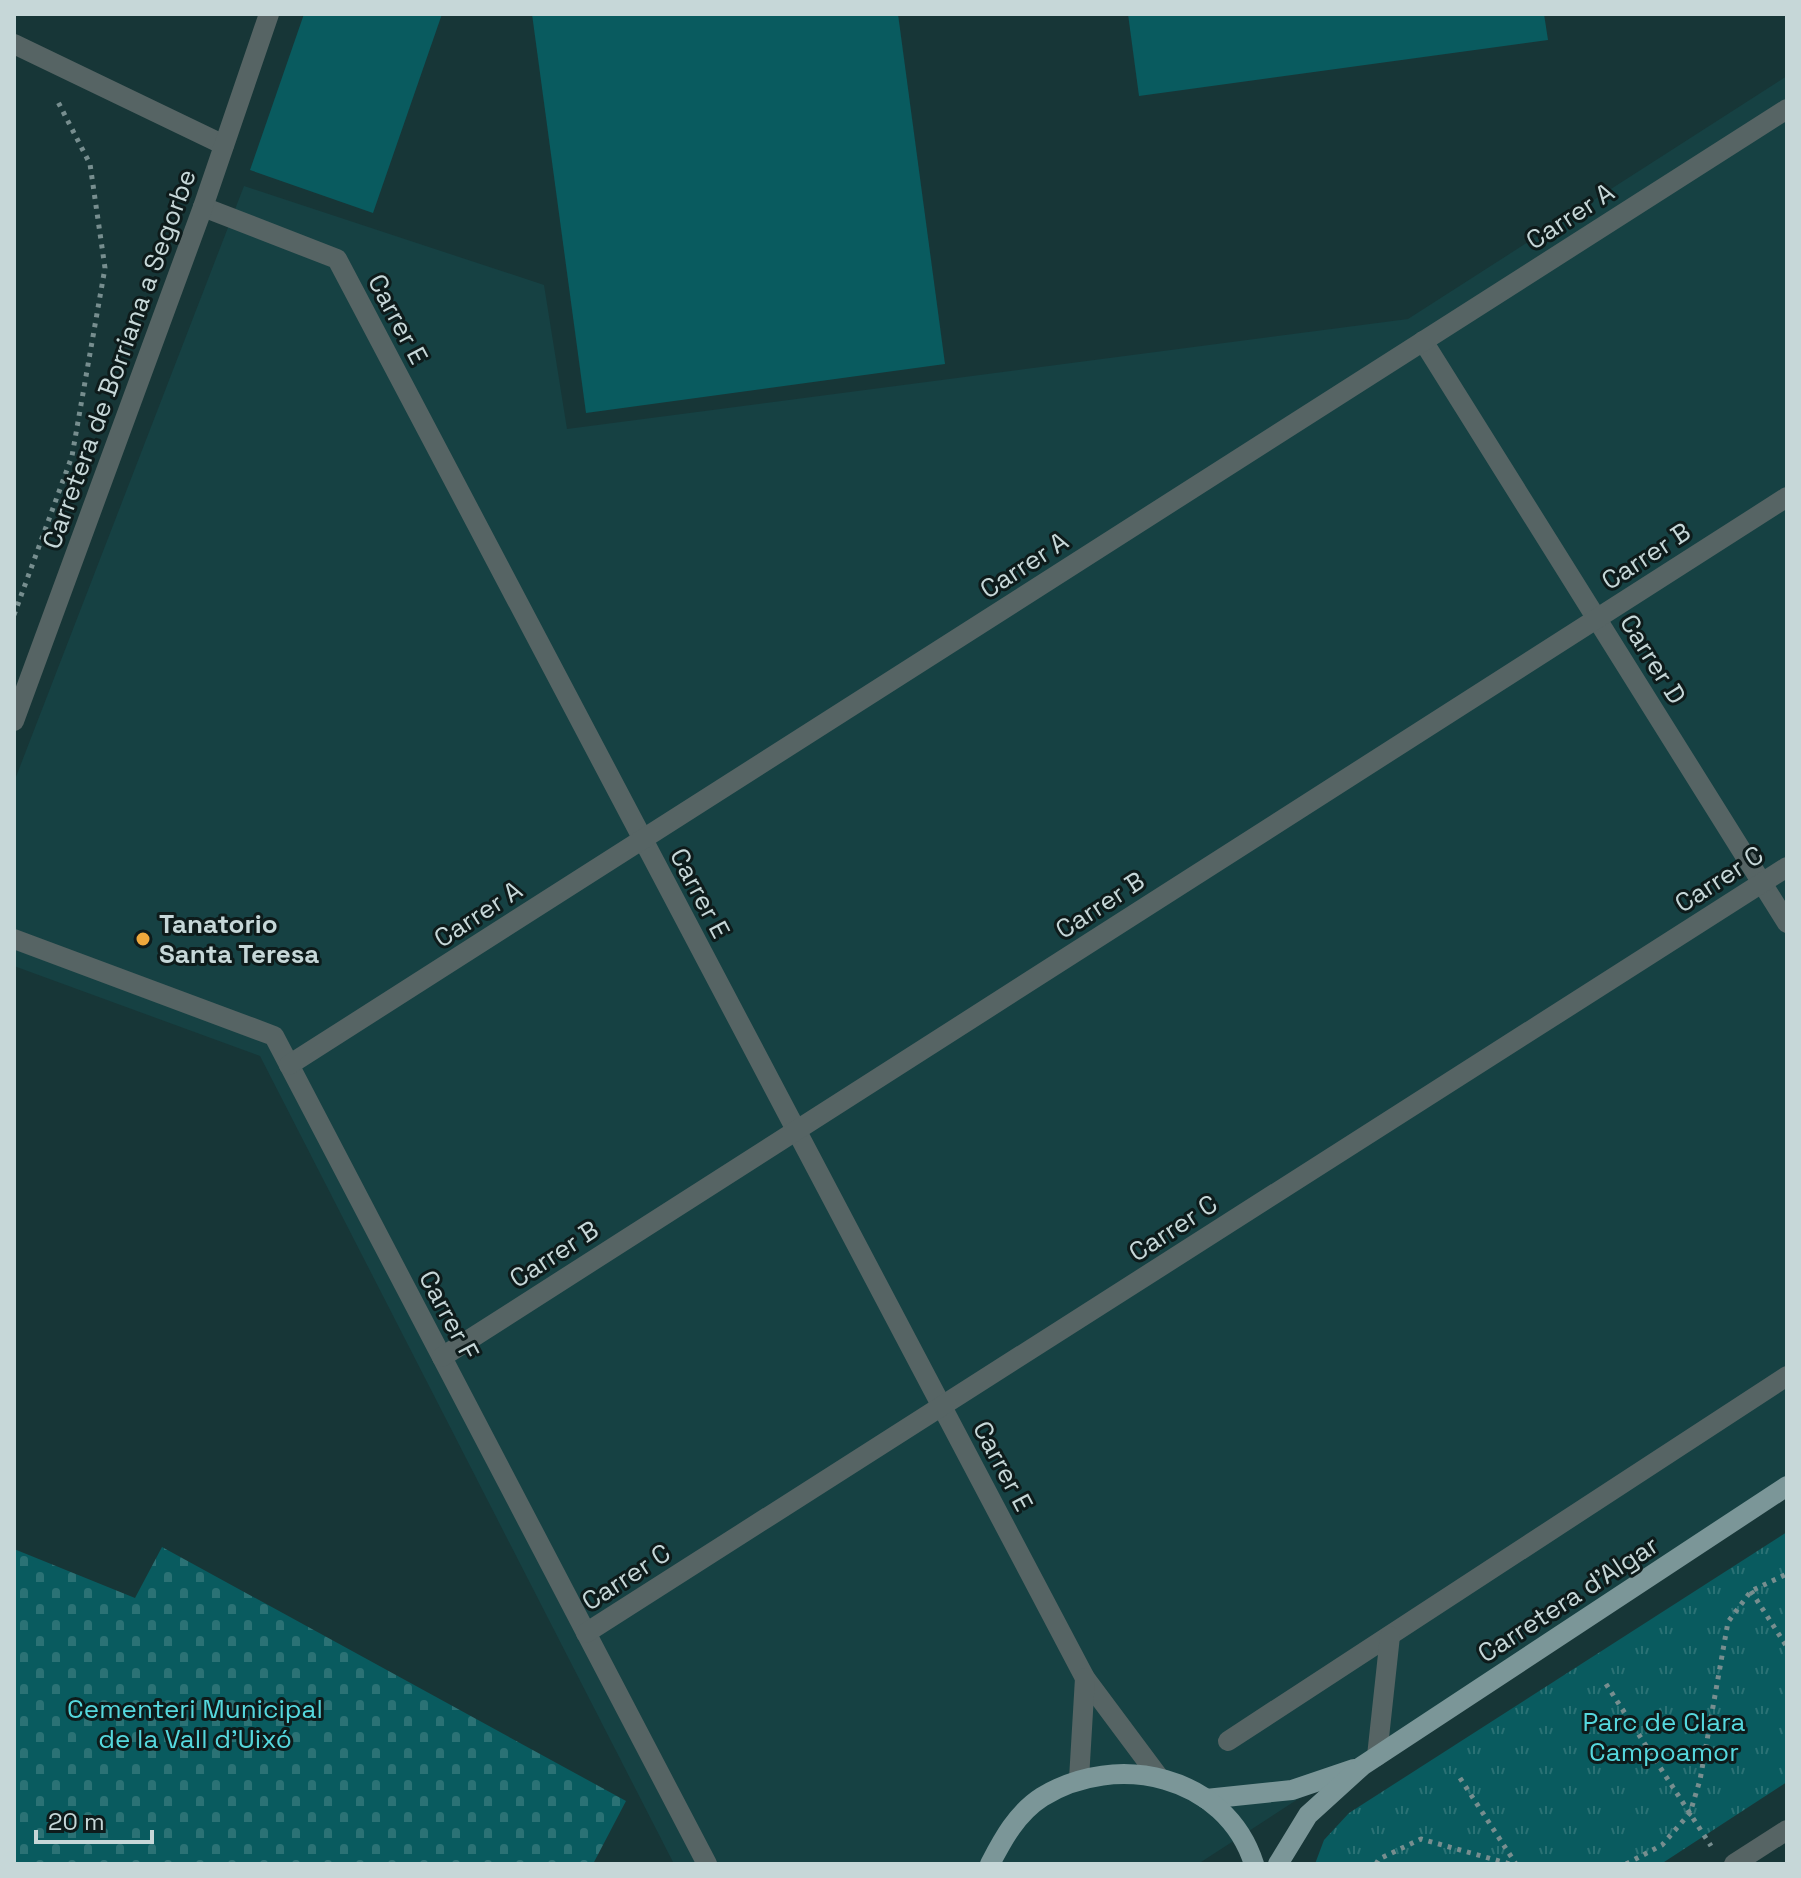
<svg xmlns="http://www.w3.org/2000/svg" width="1801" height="1878" font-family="'Space Grotesk',sans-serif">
	<defs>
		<pattern id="cemetery-stones" width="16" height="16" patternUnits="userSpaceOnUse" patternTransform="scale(2)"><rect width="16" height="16" fill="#095b5f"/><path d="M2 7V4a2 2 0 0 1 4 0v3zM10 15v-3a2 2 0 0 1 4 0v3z" fill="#2b7275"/></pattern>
		<pattern id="park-tufts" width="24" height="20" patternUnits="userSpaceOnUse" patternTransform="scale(2)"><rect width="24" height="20" fill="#095b5f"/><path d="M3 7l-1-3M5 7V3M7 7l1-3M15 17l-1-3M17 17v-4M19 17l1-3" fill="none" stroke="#2b7275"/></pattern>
	</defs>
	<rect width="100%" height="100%" fill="#173637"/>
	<polygon fill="#164143" points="1787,76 1787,1481 1198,1864 674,1864 260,1056 14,966 14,782 244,186 544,285 567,429 1408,319"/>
	<polygon fill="url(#cemetery-stones)" points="162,1547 626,1801 593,1864 14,1864 14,1549 135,1598"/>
	<polygon fill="url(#park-tufts)" points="1787,1532 1787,1782 1661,1864 1315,1864 1324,1840 1349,1813"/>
	<g fill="#095b5f">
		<polygon points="304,14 442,14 373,213 250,170"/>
		<polygon points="532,14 898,14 945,364 586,413"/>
		<polygon points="1128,14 1544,14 1548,40 1139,96"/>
	</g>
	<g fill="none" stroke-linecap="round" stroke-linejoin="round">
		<g stroke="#778e8f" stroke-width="5" stroke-dasharray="4 6" stroke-linecap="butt">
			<polyline points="14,615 72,456 105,268 90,164 56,98"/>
			<polyline points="1751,1591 1787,1647"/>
			<polyline points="1606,1684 1711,1846"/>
			<polyline points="1460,1778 1516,1864"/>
			<polyline points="1376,1864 1379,1859 1421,1839 1510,1864"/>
			<polyline points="1626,1864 1662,1845 1690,1813 1700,1780 1728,1622 1751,1591 1787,1574"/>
		</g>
		<g stroke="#566464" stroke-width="20">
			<polyline points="14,44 224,145"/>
			<polyline points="203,207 337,259 1085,1678 1158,1776"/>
			<polyline points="1423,341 1787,923"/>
			<polyline points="14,721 203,207 269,14"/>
			<polyline points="14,939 274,1036 707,1864"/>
			<polyline points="289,1065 1787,109"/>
			<polyline points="442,1357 1787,497"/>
			<polyline points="586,1633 1787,867"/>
			<polyline points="1228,1741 1787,1376"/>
			<polyline points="1377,1756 1390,1636"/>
			<polyline points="1079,1779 1085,1678"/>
			<polyline points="1734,1864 1787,1830"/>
		</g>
		<g stroke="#7b9698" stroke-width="20">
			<polyline points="1206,1799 1292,1790 1354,1769"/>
			<path d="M990 1864C1003 1839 1017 1813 1042 1797 1116 1751 1226 1775 1254 1864"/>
			<polyline points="1278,1864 1308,1815 1362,1766 1787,1486"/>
		</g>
	</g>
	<circle fill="#eea83c" stroke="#0e1b1b" stroke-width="3" cx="143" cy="939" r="8"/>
	<g text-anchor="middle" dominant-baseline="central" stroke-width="6" stroke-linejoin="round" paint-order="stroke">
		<g font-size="26" fill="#c6d7d8" stroke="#0e1b1b">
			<text transform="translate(1570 216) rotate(-33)">Carrer A</text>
			<text transform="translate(398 319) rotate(62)">Carrer E</text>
			<text transform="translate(119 359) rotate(-70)">Carretera de Borriana a Segorbe</text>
			<text transform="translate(1646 556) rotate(-33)">Carrer B</text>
			<text transform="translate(1024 565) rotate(-33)">Carrer A</text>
			<text transform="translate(1653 659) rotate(58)">Carrer D</text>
			<text transform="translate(1719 879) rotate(-33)">Carrer C</text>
			<text transform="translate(700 893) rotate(62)">Carrer E</text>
			<text transform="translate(1100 905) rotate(-33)">Carrer B</text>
			<text transform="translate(478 914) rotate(-33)">Carrer A</text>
			<text transform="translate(1173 1228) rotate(-33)">Carrer C</text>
			<text transform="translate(554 1254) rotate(-33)">Carrer B</text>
			<text transform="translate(449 1315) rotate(62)">Carrer F</text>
			<text transform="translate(1003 1466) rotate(62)">Carrer E</text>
			<text transform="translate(626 1577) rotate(-33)">Carrer C</text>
			<text transform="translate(1568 1599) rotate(-33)">Carretera d'Algar</text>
		</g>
		<g font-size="26" font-weight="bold" fill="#c6d7d8" stroke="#0e1b1b" text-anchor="start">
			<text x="159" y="924">Tanatorio<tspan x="159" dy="30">Santa Teresa</tspan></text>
		</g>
		<g font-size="26" fill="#55d8de" stroke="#0e1b1b">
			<text x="195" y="1709">Cementeri Municipal<tspan x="195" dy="30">de la Vall d'Uixó</tspan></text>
			<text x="1664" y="1722">Parc de Clara<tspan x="1664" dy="30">Campoamor</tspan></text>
		</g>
	</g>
	<rect width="1801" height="1878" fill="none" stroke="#c6d7d8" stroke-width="32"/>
	<path d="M36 1830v12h116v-12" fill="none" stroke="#c6d7d8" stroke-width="4"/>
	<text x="48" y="1830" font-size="24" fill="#c6d7d8" stroke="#0e1b1b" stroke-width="6" paint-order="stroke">20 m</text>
</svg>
